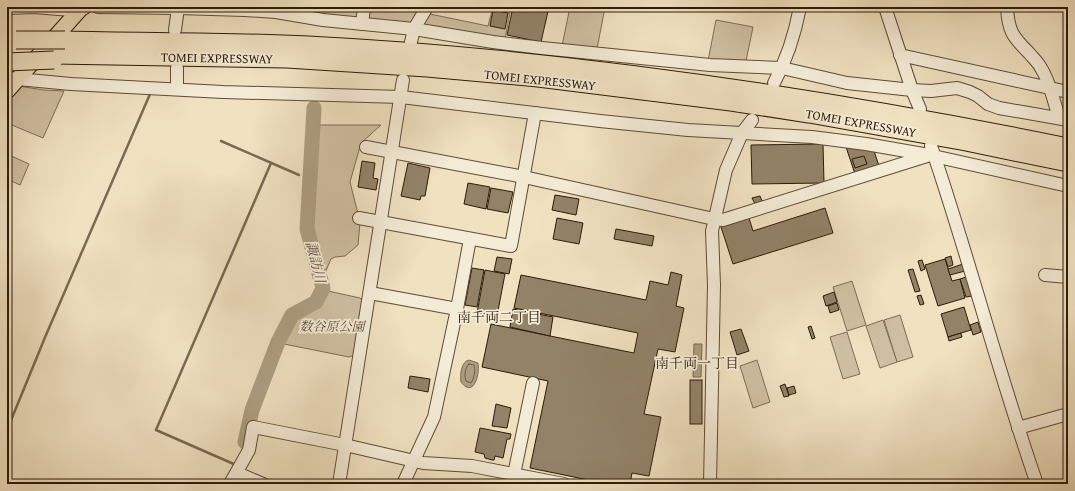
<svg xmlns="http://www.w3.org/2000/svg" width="1075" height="491" font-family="'Gentium Book Plus','Noto Serif JP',serif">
	<rect width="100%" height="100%" fill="#f0e1c1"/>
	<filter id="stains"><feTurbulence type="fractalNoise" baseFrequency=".005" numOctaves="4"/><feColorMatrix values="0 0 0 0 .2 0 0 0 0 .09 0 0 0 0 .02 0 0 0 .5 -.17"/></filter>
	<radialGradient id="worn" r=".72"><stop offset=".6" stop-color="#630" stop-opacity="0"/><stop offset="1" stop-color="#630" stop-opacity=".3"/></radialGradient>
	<g fill="#cfbfa2" stroke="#7e6d55">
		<polygon points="267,7 423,7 414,21 409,25"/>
		<polygon points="493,7 511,7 505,39 419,27 425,13 488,26"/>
		<polygon points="570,7 605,7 597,49 562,46"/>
		<polygon points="716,20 753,27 746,61 708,61"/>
		<polygon points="18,86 44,90 64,91 43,138 7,123 7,99"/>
		<polygon points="316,125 381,125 361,143 350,182 360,222 358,245 345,256 335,257 331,259 324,275 311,224"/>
		<polygon points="7,154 29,164 20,185 7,179"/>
		<polygon points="852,281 866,325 847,331 833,287"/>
		<polygon points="328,291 360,298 363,301 355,355 349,357 284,344 282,341 295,320 300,315 316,305 324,293"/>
		<polygon points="900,315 913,357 897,362 884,320"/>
		<polygon points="883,320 897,362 880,368 866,326"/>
		<polygon points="847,332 860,374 843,379 830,337"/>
		<polygon points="757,360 770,402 753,408 740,366"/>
	</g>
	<g fill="#ad9e82" stroke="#796a51">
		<polygon points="694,344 702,344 701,377 693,377"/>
		<path d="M469 360 478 363C480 373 474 399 461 382 460 374 461 362 469 360Z"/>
	</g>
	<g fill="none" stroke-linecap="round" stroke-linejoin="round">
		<path stroke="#6c5c45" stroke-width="1" d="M469 364 474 365C476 369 474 379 471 383L466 381C464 377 465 367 469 364Z"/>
		<g stroke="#796a51" stroke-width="2.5">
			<polyline points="221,141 299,175"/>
			<polyline points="7,430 46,335 150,94"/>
			<polyline points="236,465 156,430 271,163"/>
		</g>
		<polyline stroke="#ad9e82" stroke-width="15" points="245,442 252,410 278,342 292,315 316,302 323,288 307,229 314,108"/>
	</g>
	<g fill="#928268" stroke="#2c1b08">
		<polygon points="513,7 549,7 541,42 507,35"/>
		<polygon points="493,10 508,13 505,29 490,26"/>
		<polygon points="823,144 824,183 752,184 751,145"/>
		<polygon points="845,144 873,148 879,166 855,174"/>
		<polygon points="864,156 867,164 855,168 852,159"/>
		<polygon points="362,161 375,163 373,178 378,179 376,190 358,187"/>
		<polygon points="408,163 430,168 425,196 421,196 420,200 401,196"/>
		<polygon points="468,183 490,187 486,209 464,204"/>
		<polygon points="491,188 513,192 508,213 487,209"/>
		<polygon points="555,195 579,199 576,215 552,210"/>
		<polygon points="760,196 762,201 755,204 752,198"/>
		<polygon points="825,208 833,233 733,264 721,227 749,218 753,231"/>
		<polygon points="557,218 583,223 579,244 553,239"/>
		<polygon points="616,229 654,236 652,246 614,239"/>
		<polygon points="951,256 953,265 948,267 945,258"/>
		<polygon points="497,257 512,259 509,274 494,271"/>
		<polygon points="945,259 952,281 960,279 965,298 938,306 925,265"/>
		<polygon points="922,260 925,269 921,271 918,261"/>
		<polygon points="963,264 965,271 950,275 948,269"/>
		<polygon points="472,268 484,270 477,307 465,305"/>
		<polygon points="913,269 920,291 915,292 908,270"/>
		<polygon points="485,270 505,274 497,316 477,313"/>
		<polygon points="671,272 682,275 676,306 684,308 675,352 658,349 644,414 661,417 649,476 632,473 630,484 608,484 530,468 548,381 482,367 491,324 634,353 638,333 514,308 521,275 646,300 650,281 668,285"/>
		<polygon points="966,277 972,296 966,297 960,279"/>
		<polygon points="834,292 837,302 826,306 823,296"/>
		<polygon points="921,295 924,304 920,305 917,296"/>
		<polygon points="837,303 839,310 830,313 828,306"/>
		<polygon points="964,307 971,330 948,337 941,314"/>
		<polygon points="513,309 553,317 550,336 510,327"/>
		<polygon points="978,322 981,332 973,335 970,325"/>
		<polygon points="811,326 815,338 812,339 808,327"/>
		<polygon points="741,329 749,351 737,355 730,332"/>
		<polygon points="961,333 962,337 949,341 948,337"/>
		<polygon points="410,376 430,379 428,392 408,388"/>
		<rect x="690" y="380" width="12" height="44"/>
		<polygon points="785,384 789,396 784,397 780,386"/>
		<polygon points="794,386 796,393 789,395 787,388"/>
		<polygon points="496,404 511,408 507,428 492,426"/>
		<polygon points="480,428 511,434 510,439 507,439 503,458 495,456 494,460 492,460 485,458 484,454 475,452"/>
	</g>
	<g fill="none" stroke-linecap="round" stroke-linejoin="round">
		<g stroke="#5d4c36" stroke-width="14">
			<g id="minor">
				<polyline points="98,7 178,8 245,10 276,12 323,20 414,29 493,42 542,48 710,65 782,68 847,83 912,90 931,91 957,88 970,92 978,96 988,104 999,108 1068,120"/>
				<polyline points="885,7 912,90 920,109"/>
				<path d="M1007 7C1008 31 1013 37 1029 53 1033 58 1038 62 1041 68 1050 82 1054 102 1059 118"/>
				<polyline points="7,8 34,7 71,10 85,8"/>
				<polyline points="362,24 364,7"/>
				<polyline points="175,30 178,8"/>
				<polyline points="411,42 414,29 427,7"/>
				<polyline points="900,55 1068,92"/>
				<polyline points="7,78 71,84 223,92 401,97 600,121 688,130 812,137 866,144 929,155 1068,186"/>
				<path d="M774 83C787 59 795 34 800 7"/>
				<polyline points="177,89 177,68"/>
				<path d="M931 146C969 257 998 372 1037 484"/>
				<polyline points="366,147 524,177 714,219 723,220 927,156"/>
				<polyline points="359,218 511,246 535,113"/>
				<polyline points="1045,275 1068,277"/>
				<polyline points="370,293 457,309"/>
				<polyline points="1018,428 1068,414"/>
				<polyline points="237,473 263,484"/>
				<polyline points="230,484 249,450 253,427 345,445 423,463 472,466 564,484"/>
				<polyline points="339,484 403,80"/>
				<polyline points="403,484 434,417 457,309 470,239"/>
				<polyline points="512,484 533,383"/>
				<polyline points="710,484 714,285 712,231 726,170 742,133 752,120"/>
			</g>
		</g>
		<g stroke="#2c1b08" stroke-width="17">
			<polyline id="major" points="7,91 82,7"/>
		</g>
		<g stroke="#2c1b08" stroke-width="19">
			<g id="highway">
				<path d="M65 40C146 42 227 41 308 45 564 58 817 96 1068 147"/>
				<polyline points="55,55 287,59 427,68 538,78 731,102 809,114 966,142 1068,163"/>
			</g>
		</g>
		<use href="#minor" stroke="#f5ecd7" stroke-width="12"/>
		<use href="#major" stroke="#f0e1c1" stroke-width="15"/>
		<use href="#highway" stroke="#f0e1c1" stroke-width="17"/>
		<g stroke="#2c1b08" stroke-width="19" stroke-linecap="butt">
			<g id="highway-bridge">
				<polyline points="16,40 65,40"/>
				<polyline points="7,62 54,60"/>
			</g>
		</g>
		<use href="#highway-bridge" stroke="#f0e1c1" stroke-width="17"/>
	</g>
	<g text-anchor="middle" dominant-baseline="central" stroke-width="3.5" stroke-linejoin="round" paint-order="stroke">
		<g font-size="13" fill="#2c1b08" stroke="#f5ecd7">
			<text transform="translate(217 58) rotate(1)">TOMEI EXPRESSWAY</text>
			<text transform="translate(540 80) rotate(6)">TOMEI EXPRESSWAY</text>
			<text transform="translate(861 123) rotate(10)">TOMEI EXPRESSWAY</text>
		</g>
		<g font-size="13" font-style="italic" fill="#5d4c36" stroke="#f5ecd7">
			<text x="332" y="326">数谷原公園</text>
		</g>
		<g font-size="14" font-style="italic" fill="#604f39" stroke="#f5ecd7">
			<text transform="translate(316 262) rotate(76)">諏訪川</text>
		</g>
		<g font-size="14" fill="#2c1b08" stroke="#f5ecd7">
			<text x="499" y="317">南千両二丁目</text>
			<text x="697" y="363">南千両一丁目</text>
		</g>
	</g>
	<rect width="1075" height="491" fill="none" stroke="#f0e1c1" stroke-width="24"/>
	<rect x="8" y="8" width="1059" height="475" fill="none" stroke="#2c1b08" stroke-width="2"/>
	<rect x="12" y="12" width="1051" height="467" fill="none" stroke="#2c1b08"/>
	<rect width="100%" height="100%" filter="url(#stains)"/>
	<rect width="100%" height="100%" fill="url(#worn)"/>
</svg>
